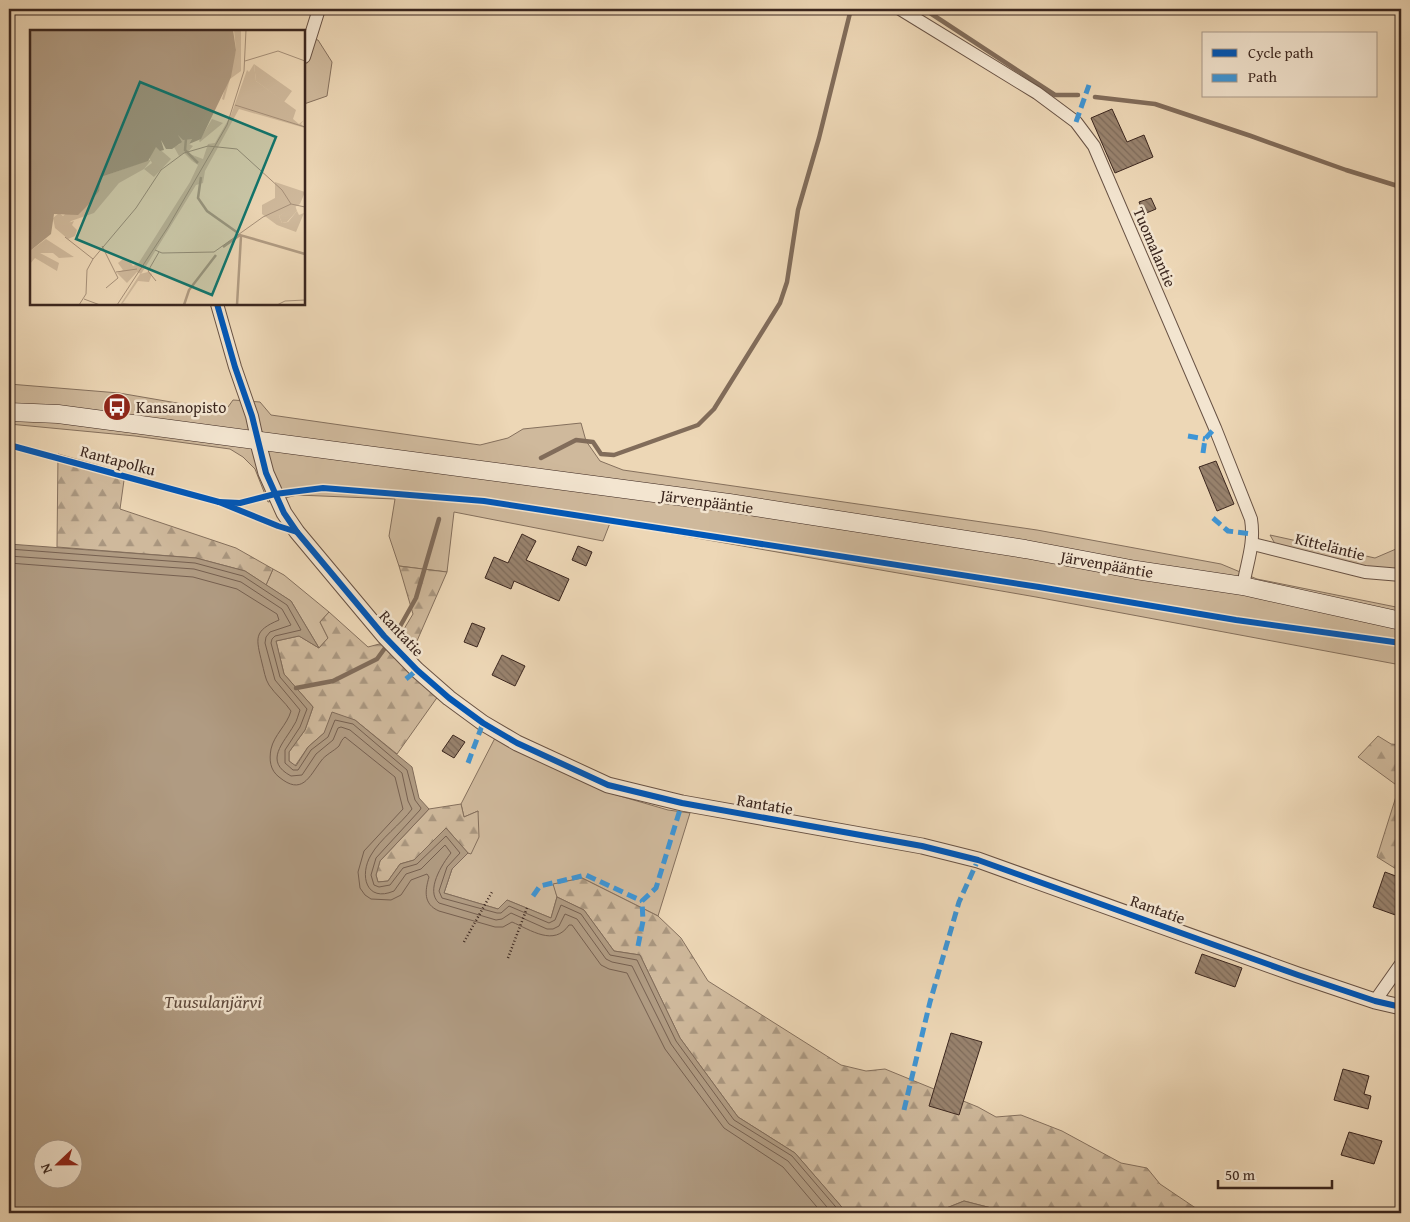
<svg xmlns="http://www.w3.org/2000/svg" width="1410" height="1222" font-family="'Gentium Book Plus',serif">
	<defs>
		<pattern id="forest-firs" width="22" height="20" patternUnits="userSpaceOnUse" patternTransform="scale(1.25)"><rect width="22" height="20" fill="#cfb99c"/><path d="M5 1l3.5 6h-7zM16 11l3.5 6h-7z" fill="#a9967f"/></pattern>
		<pattern id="building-back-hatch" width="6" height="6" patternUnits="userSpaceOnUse" patternTransform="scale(1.25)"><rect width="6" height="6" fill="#98826d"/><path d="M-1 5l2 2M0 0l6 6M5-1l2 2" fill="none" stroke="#7d6a59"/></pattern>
	</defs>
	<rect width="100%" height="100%" fill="#edd7b6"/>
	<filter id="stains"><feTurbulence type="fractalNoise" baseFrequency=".004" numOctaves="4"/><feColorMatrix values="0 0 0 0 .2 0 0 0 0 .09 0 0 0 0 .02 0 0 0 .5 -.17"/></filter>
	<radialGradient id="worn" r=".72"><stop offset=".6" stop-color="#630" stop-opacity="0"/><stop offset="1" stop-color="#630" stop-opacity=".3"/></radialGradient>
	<g fill="#cfb99c" stroke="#85705d">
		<polygon points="304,37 318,40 332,62 327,96 304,104"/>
		<polygon points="9,384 119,393 206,408 228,407 233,400 260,402 271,415 480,445 508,438 523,429 581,423 586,441 600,461 623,470 1037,530 1221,564 1257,579 1401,608 1401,665 1036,597 610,523 603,541 454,512 447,572 399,566 389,536 395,499 297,495 268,502 255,469 243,457 230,449 135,436 9,424"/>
		<polygon points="1270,535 1375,558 1396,549 1401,567 1381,572 1278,549"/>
		<polygon points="273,569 284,575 329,612 320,622 328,638 319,648 291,601 266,585"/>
		<polygon points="495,738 613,794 668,810 690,813 658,916 582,878 554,884 557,897 551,918 507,900 498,909 444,893 452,869 468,853 471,853 478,811 464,817 461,804"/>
	</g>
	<g fill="url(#forest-firs)" stroke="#85705d">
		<polygon points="58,454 125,473 120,509 236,548 273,569 266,585 245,571 196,558 57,547"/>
		<polygon points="399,566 447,572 410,657 446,685 397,754 355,720 324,733 308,747 295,766 289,761 289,752 305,730 313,707 284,674 276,641 299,636 319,648 328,638 320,622 329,612 368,647 398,639 413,614"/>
		<polygon points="1378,736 1391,744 1401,745 1401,872 1377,857 1399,787 1358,757"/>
		<polygon points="461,804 464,817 478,811 479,837 471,854 468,853 446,828 414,860 400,864 388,881 378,882 376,875 380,861 429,809"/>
		<polygon points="582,878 658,916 681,938 708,981 841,1065 866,1071 885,1069 978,1107 996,1117 1021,1115 1062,1131 1121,1163 1147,1168 1160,1184 1203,1213 1011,1213 964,1201 934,1213 847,1213 795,1153 738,1117 680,1038 640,955 614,951 584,910 557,897 553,884"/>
	</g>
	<g fill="#b09b82" stroke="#816c5a" fill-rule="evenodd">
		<path d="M9 544 196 558 245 571 291 601 319 648 299 636 276 641 284 674 313 707 305 730 289 752V761L296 766 308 747 324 733 332 712 355 720 412 767 419 798 429 809 380 861 376 875 378 882 388 881 400 864 414 860 446 828 468 853 452 869 444 893 498 909 507 900 551 918 557 897 584 910 614 951 640 955 680 1038 738 1117 795 1153 847 1213H9ZM42 1150H72V1180H42Z"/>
		<polygon points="964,1201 1011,1213 934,1213"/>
	</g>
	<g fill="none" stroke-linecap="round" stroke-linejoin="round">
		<g stroke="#766050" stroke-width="1">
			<polyline points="9,549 195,563 243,576 287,605 301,630 275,636 272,639 271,643 280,677 307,709 300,727 285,750 285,763 293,770 298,770 311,750 328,737 335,720 353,724 407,770 415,800 421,808 420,810 376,858 371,875 374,885 379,887 390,885 403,868 417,864 446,836 460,853 447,867 439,891 442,898 497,913 501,913 509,906 549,923 555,920 561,905 581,914 610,955 637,960 676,1041 734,1120 792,1156 841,1213"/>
			<path d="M9 556 194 569 241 582 282 609 291 625 270 632 266 637 265 643 275 680 300 710C298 715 297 721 294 725 284 743 263 761 291 776L302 775 316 754 333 740 338 728 341 727 350 730 402 773 408 801 412 809C401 824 380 839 371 855 359 875 366 903 394 891L406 874 421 869 445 845 451 853C442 864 425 891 439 903L496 920 502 919 511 913 547 929H553L559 926 565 914 577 919 606 959 612 962 632 966 671 1044 729 1124 788 1161 832 1213"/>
			<path d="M9 563 193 577 237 589 277 614 279 620C253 631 256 638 262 663 264 670 265 679 269 685 275 694 285 702 291 711 287 725 274 735 271 749 269 760 270 770 279 777 302 796 309 777 321 761 325 755 334 751 339 746 341 742 342 739 345 737L395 777 403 809 364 851 358 872 360 888 365 895 371 899 391 900 401 895 411 880 427 874 429 877C425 891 423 904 439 911L495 927H503L512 922C531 930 554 947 569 925H572L601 965 609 969 627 973 665 1049 724 1128 783 1167 822 1213"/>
		</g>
		<g stroke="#816c5a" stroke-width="4.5">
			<polyline points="924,9 1055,95 1078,95"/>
			<polyline points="1095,97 1155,104 1251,136 1346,170 1401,187"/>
			<polyline points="541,458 576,440 593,442 601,454 614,455 698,425 714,409 780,303 787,282 798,210 819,138 851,9"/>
			<polyline points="296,688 333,681 377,659 398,630 416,598 439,519"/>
		</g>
	</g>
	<g fill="url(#building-back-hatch)" stroke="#3b261e">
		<polygon points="1112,109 1127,142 1144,135 1153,157 1115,173 1091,118"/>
		<polygon points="1151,198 1156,209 1144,214 1139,202"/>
		<polygon points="1216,461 1234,504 1217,511 1199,467"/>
		<polygon points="522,534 536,541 526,560 569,579 559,601 514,581 511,589 485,578 494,557 508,563"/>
		<polygon points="578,546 592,552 586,566 572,560"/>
		<polygon points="472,623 485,628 477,647 464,642"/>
		<polygon points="502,655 525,666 515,686 492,675"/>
		<polygon points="453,735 465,742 454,758 442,751"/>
		<polygon points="1385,872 1401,878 1401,917 1373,907"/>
		<polygon points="1202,954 1242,968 1235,987 1195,973"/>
		<polygon points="951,1033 982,1042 959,1115 929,1106"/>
		<polygon points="1343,1069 1369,1076 1364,1094 1371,1096 1368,1109 1334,1100"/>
		<polygon points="1349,1132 1382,1141 1374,1164 1341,1155"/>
	</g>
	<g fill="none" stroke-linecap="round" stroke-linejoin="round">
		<g stroke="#685244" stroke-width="14">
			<g id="minor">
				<path d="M900 9 1037 93 1076 122 1094 146 1215 428 1251 519C1255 544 1247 562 1243 586"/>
				<polyline points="304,57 319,9"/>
				<polyline points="217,304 235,367 252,416 257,439"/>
				<polyline points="1253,544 1365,572 1401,575"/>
				<polyline points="1375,1001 1401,964"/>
			</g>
		</g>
		<g stroke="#685244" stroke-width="17">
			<polyline id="tertiary" points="257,439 266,473 284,513 297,532 384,636 417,670 449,698 483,723 517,743 608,785 682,803 922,846 978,860 1298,975 1375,1001 1401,1007"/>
		</g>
		<g stroke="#3b261e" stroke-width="19">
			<polyline id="secondary" points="9,412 58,414 729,503 1025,549 1136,570 1243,586 1401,621"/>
		</g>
		<g stroke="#3b261e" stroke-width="2.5" stroke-dasharray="1 2.5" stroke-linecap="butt">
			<polyline points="464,942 492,892"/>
			<polyline points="508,958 527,908"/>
		</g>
		<use href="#minor" stroke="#f3e5d0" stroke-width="12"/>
		<use href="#tertiary" stroke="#f3e5d0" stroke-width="15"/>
		<use href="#secondary" stroke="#f3e5d0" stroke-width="18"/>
		<g stroke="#3e95d5" stroke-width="5" stroke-dasharray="10 5" stroke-linecap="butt">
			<polyline points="1076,122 1089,85"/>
			<polyline points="1188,436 1205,439"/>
			<polyline points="1203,453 1205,439 1215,428"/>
			<polyline points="1213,518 1228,531 1253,534"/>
			<polyline points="406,679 417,670"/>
			<polyline points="468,763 483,723"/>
			<polyline points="533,896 540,886 586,875 642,901"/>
			<polyline points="638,946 643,921 642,901 656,888 682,803"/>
			<polyline points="904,1110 930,1002 959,902 978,860"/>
		</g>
		<g stroke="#f3e5d0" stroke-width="9">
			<g id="cycleway">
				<polyline points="217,304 235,367 252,416 266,473 284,513 297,532 384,636 417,670 449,698 483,723 517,743 608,785 682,803 922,846 978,860 1298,975 1375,1001 1401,1007"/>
				<polyline points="9,445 219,502 278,526 297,532"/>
				<polyline points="219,502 240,503 275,494 323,488 484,501 1039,587 1236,620 1401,643"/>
			</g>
		</g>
		<use href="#cycleway" stroke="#0057b8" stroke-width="6"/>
	</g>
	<defs>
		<g id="bus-disc" transform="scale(1.4375)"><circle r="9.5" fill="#8f2418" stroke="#f3e5d0"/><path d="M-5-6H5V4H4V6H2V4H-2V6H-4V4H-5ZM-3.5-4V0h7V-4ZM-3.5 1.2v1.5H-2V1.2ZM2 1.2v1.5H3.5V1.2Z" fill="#fff"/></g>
	</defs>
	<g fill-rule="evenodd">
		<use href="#bus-disc" x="117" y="407"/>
	</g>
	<g text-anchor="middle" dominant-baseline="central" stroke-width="5" stroke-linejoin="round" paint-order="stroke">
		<g font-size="16" fill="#3b261e" stroke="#f3e5d0">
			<text transform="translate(1155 247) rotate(67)">Tuomalantie</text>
			<text transform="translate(118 460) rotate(15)">Rantapolku</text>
			<text transform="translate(707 501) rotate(8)">Järvenpääntie</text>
			<text transform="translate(1330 546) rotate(14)">Kitteläntie</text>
			<text transform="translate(1107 564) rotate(10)">Järvenpääntie</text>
			<text transform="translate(402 633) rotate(47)">Rantatie</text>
			<text transform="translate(765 804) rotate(10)">Rantatie</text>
			<text transform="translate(1158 909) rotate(20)">Rantatie</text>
		</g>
		<g font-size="16" fill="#3b261e" stroke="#f3e5d0" text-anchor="start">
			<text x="136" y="407">Kansanopisto</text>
		</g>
		<g font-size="18" font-style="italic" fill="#5e493c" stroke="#f3e5d0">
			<text x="213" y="1001">Tuusulanjärvi</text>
		</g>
	</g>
	<g transform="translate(30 30)">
		<rect width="275" height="275" fill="#edd7b6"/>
		<path d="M224 34 226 51 266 80 263 89 269 94 274 90 271 94 275 98 209 79 175 141 173 153 166 155 113 241 111 244 107 242 84 275 107 242 97 253 87 243 93 240 88 233 93 229 99 230 103 236 108 234 160 152 168 135 162 131 165 126 173 129 178 114 185 113 201 85 217 40 219 42ZM126 116 141 129 124 147 114 139 122 133 119 127ZM265 175 267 181 257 192 252 193 249 186ZM29 183 38 193 44 191 42 195 47 200 45 206 38 209 25 198 23 188Z" fill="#cfb99c"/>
		<path d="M204 0H211V41L200 49 194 70 192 69 206 20ZM224 34 262 61 254 72 226 51ZM182 89 193 93 170 112 169 111ZM148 105 162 109 159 114 163 116 157 123 165 126 162 131 154 123 149 126 144 117 150 114ZM122 129 114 139 89 153 64 183 41 191 37 196 33 195 29 183 33 186 68 155 71 147ZM245 152 275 162 270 174 249 186 252 193 258 192 267 181 269 185 274 183 266 202 247 195 232 184V175L245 168ZM16 209 44 227 29 228 23 223H10L29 233 27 241 5 228 0 234V221ZM118 242 122 244 119 252 108 251 93 273 107 275H90L110 244Z" fill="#cfb99c"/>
		<path d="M0 0H203L206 20 201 47 171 109 159 114 162 109 153 110 148 105 152 112 142 119H136L131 110 134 120 130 121 126 117 118 131 71 147 69 161 57 176 48 185 24 184 21 204 0 221Z" fill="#b09b82"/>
		<path fill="none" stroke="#b09b82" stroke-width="2.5" d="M156 109 155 120 168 133M171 147 168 168 177 181 208 203M193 217 210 205 275 224M154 275 159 260 186 225M207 275 211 206"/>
		<path fill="none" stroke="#a69079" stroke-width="1" d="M215 31 248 21 275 31M205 75 275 97M35 207 63 229M72 216 88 248 76 258M125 220 132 223 184 222 233 187 261 174M86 242 107 239M126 251 118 241 129 222M54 269 70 275M49 275 56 264 57 240 63 229 106 178 131 140 154 123 178 116 207 119 252 160 261 174 275 177M87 275 138 197 197 95 214 41 216 0M247 275 255 271 275 270"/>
		<path fill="#0f766e" fill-opacity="0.15" stroke="#0f766e" stroke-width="2.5" d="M110 52 246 107 182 265 46 209Z"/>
		<rect width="275" height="275" fill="none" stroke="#3b261e" stroke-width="2.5"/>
	</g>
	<rect width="1410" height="1222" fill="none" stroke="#edd7b6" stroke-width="30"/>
	<rect x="10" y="10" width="1390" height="1202" fill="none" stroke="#3b261e" stroke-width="2.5"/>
	<rect x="15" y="15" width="1380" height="1192" fill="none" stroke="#3b261e"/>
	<rect x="1202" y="32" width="175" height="65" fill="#f3e5d0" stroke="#a99989"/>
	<rect x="1212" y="49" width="25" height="8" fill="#0057b8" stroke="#a99989"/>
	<text x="1248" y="58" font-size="15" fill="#3b261e">Cycle path</text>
	<rect x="1212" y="74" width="25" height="8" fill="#3e95d5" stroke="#a99989"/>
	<text x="1248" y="82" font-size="15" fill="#3b261e">Path</text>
	<g transform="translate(58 1164) rotate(248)"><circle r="24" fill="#f3e5d0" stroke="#a99989"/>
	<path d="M0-4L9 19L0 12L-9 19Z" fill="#8f2418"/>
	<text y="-8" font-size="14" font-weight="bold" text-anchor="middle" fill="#3b261e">N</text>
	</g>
	<path d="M1218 1180v8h114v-8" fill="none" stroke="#3b261e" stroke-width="2.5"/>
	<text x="1225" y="1180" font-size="15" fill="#3b261e" stroke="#f3e5d0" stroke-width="4" paint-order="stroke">50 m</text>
	<rect width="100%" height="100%" filter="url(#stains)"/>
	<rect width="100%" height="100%" fill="url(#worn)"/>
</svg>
